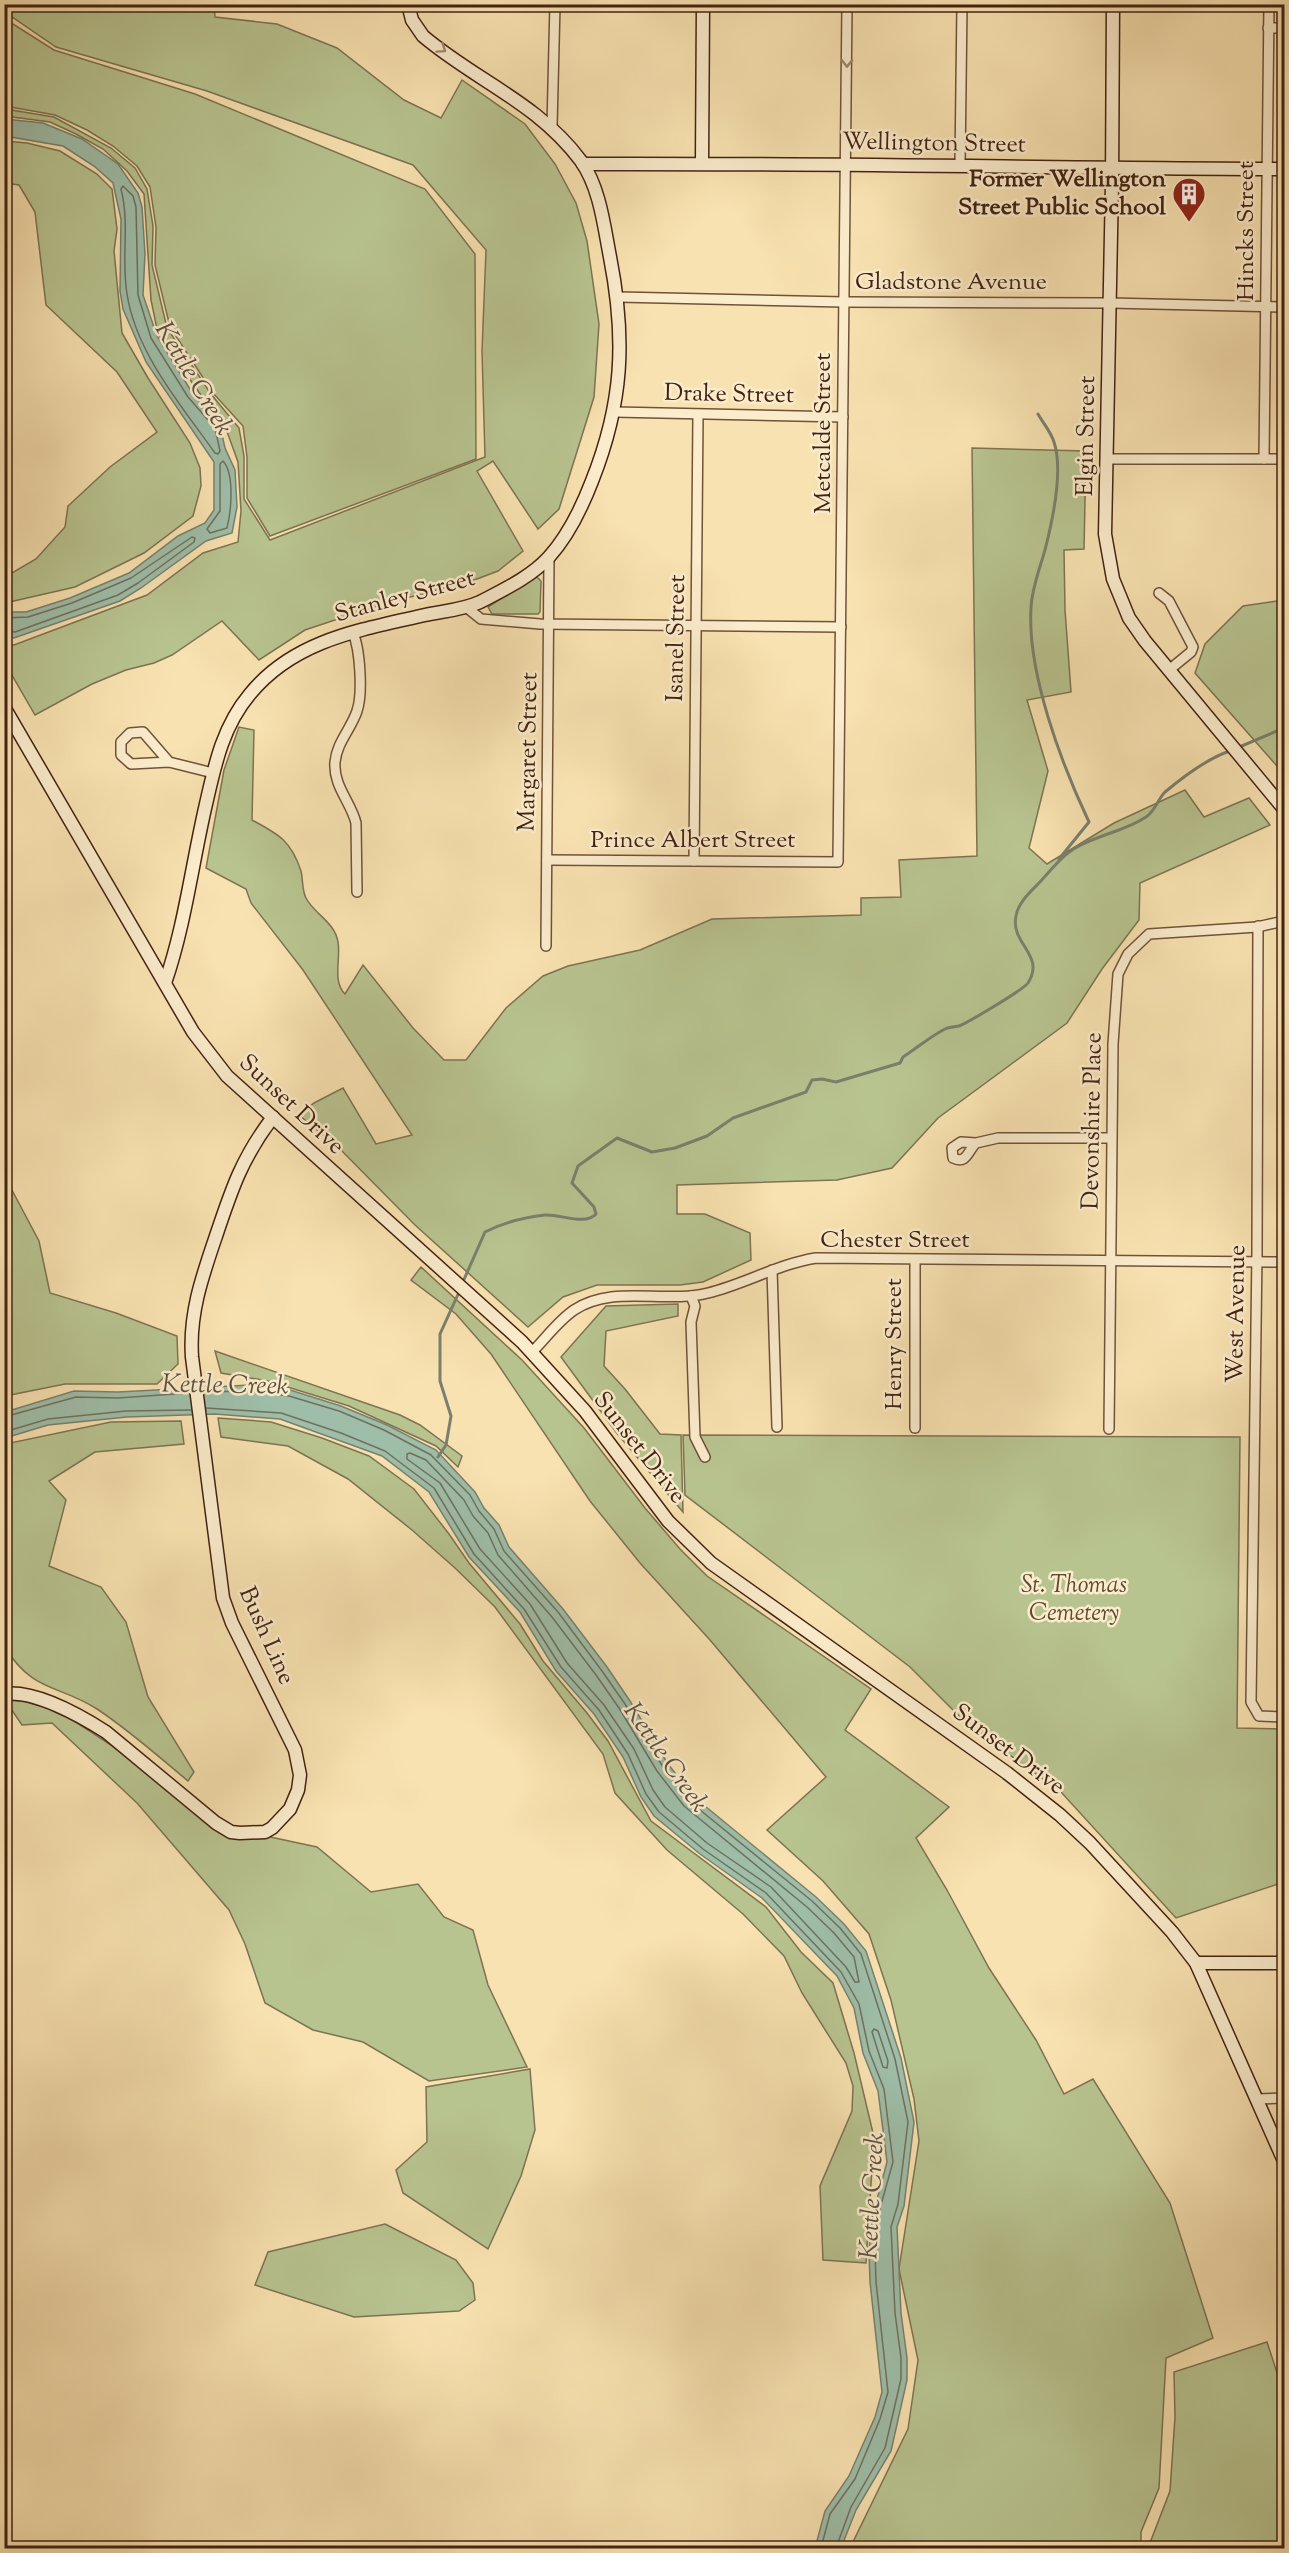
<svg xmlns="http://www.w3.org/2000/svg" width="1289" height="2553" font-family="'Sorts Mill Goudy',serif">
	<rect width="100%" height="100%" fill="#f9e2b1"/>
	<filter id="stains"><feTurbulence type="fractalNoise" baseFrequency=".00333" numOctaves="4"/><feColorMatrix values="0 0 0 0 .2 0 0 0 0 .09 0 0 0 0 .02 0 0 0 .5 -.17"/></filter>
	<radialGradient id="worn" r=".72"><stop offset=".6" stop-color="#630" stop-opacity="0"/><stop offset="1" stop-color="#630" stop-opacity=".3"/></radialGradient>
	<g fill="#b8c490" stroke="#7e7352" stroke-width="1.5">
		<polygon points="5,4 214,5 215,17 277,24 337,48 404,100 441,118 462,80 525,124 555,164 576,203 587,241 599,324 594,397 559,509 538,529 493,461 477,471 523,551 498,571 469,582 383,604 305,630 259,660 222,621 172,655 154,663 126,670 92,684 35,715 5,663 5,645 14,645 147,595 203,553 238,542 241,511 238,462 225,426 205,401 158,334 151,300 144,194 127,171 103,149 76,134 50,122 5,116 5,109 54,117 111,148 135,168 147,189 153,226 152,265 167,328 211,394 239,428 244,456 244,499 270,540 485,457 482,351 486,250 413,165 207,91 56,47 5,12"/>
		<polygon points="5,19 54,50 195,94 425,189 475,254 476,459 270,536 247,498 247,457 243,426 213,393 170,327 155,265 156,227 150,187 137,166 113,146 87,130 55,115 5,106"/>
		<polygon points="5,141 27,143 60,151 97,174 112,189 117,229 114,251 122,333 148,378 190,443 200,468 201,486 193,516 144,553 75,587 5,603 5,577 36,559 65,527 68,506 110,467 157,432 117,372 46,305 35,212 19,185 5,183"/>
		<path d="M972 448 1086 451 1084 549 1064 550 1065 610 1071 692 1027 700 1048 771 1029 848 1047 864 1114 823 1185 790 1204 817 1249 798 1270 825 1140 883 1139 920 1102 969 1067 1023 938 1118 892 1168 837 1180 677 1185V1214H705L750 1233 751 1260 703 1282 680 1285H597L563 1297 528 1327 415 1225 340 1149 299 1115 314 1103 343 1088 376 1144 412 1135 303 970 251 903 246 889 206 868 224 770 239 727 254 730 252 820C278 834 291 840 301 871 303 879 302 891 306 898 314 914 335 922 338 942 341 959 332 981 345 994L363 965 413 1028 444 1060H466L506 1008 543 976 568 966 640 950 712 919 861 915V898L901 897 899 860 977 856Z"/>
		<polygon points="536,576 541,581 540,612 538,614 492,614 488,607"/>
		<polygon points="1284,600 1284,774 1195,673 1205,644 1243,606"/>
		<polygon points="5,1177 39,1241 50,1293 116,1313 177,1336 178,1364 157,1384 65,1384 5,1396"/>
		<polygon points="421,1267 522,1360 584,1428 645,1508 680,1549 707,1576 871,1689 845,1730 949,1807 916,1838 947,1890 989,1968 1036,2040 1064,2094 1093,2079 1170,2203 1213,2338 1166,2358 1159,2488 1141,2532 1141,2548 850,2548 908,2429 918,2360 899,2269 919,2141 914,2099 891,2000 869,1934 823,1881 767,1830 826,1777 710,1640 640,1563 590,1501 491,1354 456,1314 411,1280"/>
		<polygon points="678,1304 678,1316 606,1331 604,1366 625,1389 660,1434 681,1435 683,1512 616,1432 561,1357 606,1306"/>
		<polygon points="215,1351 400,1415 420,1425 462,1456 458,1467 436,1446 349,1406 268,1381 221,1373"/>
		<polygon points="218,1418 271,1422 322,1438 369,1456 414,1489 449,1534 469,1563 520,1624 543,1661 587,1713 608,1741 651,1821 766,1907 801,1952 833,1983 854,2053 874,2137 866,2263 823,2260 820,2186 852,2111 853,2086 846,2063 802,1993 784,1956 743,1914 667,1850 615,1793 603,1754 495,1607 455,1568 412,1530 348,1479 288,1446 221,1437"/>
		<path d="M181 1421 184 1444 95 1452 49 1481 66 1500 49 1566 101 1587 126 1622 148 1697 194 1772 188 1781C159 1757 129 1730 97 1709 58 1684 33 1693 4 1646L5 1444 111 1422Z"/>
		<polygon points="683,1435 1240,1437 1237,1728 1284,1729 1284,1882 1176,1918 1061,1792 968,1725 910,1667 685,1495"/>
		<polygon points="5,1700 24,1701 62,1713 111,1745 228,1835 261,1835 317,1847 371,1892 418,1884 444,1917 473,1930 488,1985 527,2067 429,2081 363,2042 313,2030 265,2003 245,1944 229,1910 137,1803 52,1723 22,1725"/>
		<polygon points="530,2069 535,2130 521,2176 488,2249 403,2193 396,2170 427,2142 426,2087"/>
		<polygon points="385,2224 456,2260 473,2283 475,2300 459,2311 354,2317 255,2285 268,2252"/>
		<polygon points="1267,2342 1282,2388 1284,2388 1284,2548 1148,2548 1170,2491 1175,2417 1174,2372"/>
	</g>
	<g fill="#9ebea9" stroke="#7a806d" stroke-width="1.5">
		<polygon points="5,119 43,123 82,139 118,164 138,193 142,207 145,254 143,295 157,336 193,394 220,426 225,448 235,470 237,507 232,533 206,541 141,588 120,601 14,638 5,636 5,612 26,612 70,598 129,573 178,536 205,523 214,510 214,462 146,362 123,309 120,291 121,219 113,183 94,166 63,146 5,136"/>
		<polygon points="250,1385 290,1390 341,1406 387,1425 436,1450 475,1492 484,1508 499,1525 509,1547 563,1609 607,1667 630,1701 668,1764 694,1797 816,1897 844,1924 866,1951 901,2058 914,2122 904,2206 897,2227 901,2313 907,2358 907,2380 891,2451 856,2510 841,2548 815,2548 825,2511 849,2476 875,2417 882,2392 870,2282 869,2251 872,2218 887,2162 878,2091 863,2053 854,2008 837,1976 762,1898 700,1854 654,1816 641,1797 623,1757 594,1714 556,1671 520,1612 469,1557 429,1492 382,1456 280,1419 215,1414 127,1417 48,1425 5,1438 5,1412 74,1391 118,1392"/>
	</g>
	<g fill="none" stroke-linecap="round" stroke-linejoin="round">
		<g stroke="#70705e" stroke-width="1.5">
			<path d="M123 186 133 196 136 207 138 295 151 338 188 397 215 428 220 451 218 454 215 453C181 405 136 353 127 294 121 259 130 224 121 189Z"/>
			<path d="M223 461C235 474 231 512 227 528L210 533 207 529 220 511V464Z"/>
			<polyline points="4,618 28,617 72,603 131,578 192,537 195,538 194,542 138,583 118,595 15,632 4,631"/>
			<polyline points="204,1392 250,1391 289,1396 339,1411 384,1430 431,1455 470,1495 479,1511 494,1529 504,1551 558,1612 602,1671 625,1704 663,1767 689,1801 812,1901 840,1928 861,1954 895,2059 908,2122 898,2204 891,2227 895,2313 901,2358 901,2379 885,2448 851,2507 836,2548"/>
			<polyline points="206,1408 281,1413 341,1433 385,1451 434,1488 474,1554 524,1609 561,1667 599,1710 628,1754 646,1794 659,1812 703,1849 766,1893 841,1972 859,2004 869,2051 884,2089 893,2162 877,2219 875,2252 876,2282 888,2392 880,2419 855,2479 830,2514 821,2548"/>
			<polyline points="4,1417 76,1397 118,1398 189,1393"/>
			<polyline points="4,1432 48,1419 126,1411 191,1410"/>
			<polygon points="407,1454 410,1453 426,1460 464,1500 473,1516 488,1533 498,1555 552,1617 596,1675 619,1708 657,1771 684,1806 807,1907 834,1933 854,1957 859,1982 855,1982 846,1967 771,1887 707,1843 665,1807 653,1790 634,1749 604,1705 567,1663 530,1604 480,1549 440,1483 407,1459"/>
			<polygon points="874,2029 878,2031 888,2061 887,2068 883,2067 872,2032"/>
		</g>
		<g stroke="#7a806d" stroke-width="3">
			<path d="M1038 414C1043 423 1051 432 1054 442 1063 469 1053 518 1046 546 1041 566 1032 586 1031 608 1027 672 1061 763 1089 822L1059 859"/>
			<polyline points="1237,748 1284,728"/>
			<path d="M462 1284 485 1232C503 1223 526 1217 545 1215 561 1214 585 1226 596 1214L594 1207 572 1183 578 1166 617 1138 652 1152 675 1148 707 1136 733 1118 806 1092 812 1080 822 1079 836 1082 900 1063 903 1057C917 1048 931 1036 945 1029 949 1027 954 1027 959 1026 967 1023 1023 990 1028 983 1046 955 1010 944 1016 916 1018 903 1030 892 1039 883 1051 870 1063 854 1079 846 1101 834 1125 831 1146 817 1155 811 1158 799 1165 792 1183 777 1208 758 1230 751"/>
			<polyline points="438,1457 446,1445 451,1416 440,1381 440,1334 460,1290"/>
		</g>
		<g stroke="#70523b" stroke-width="12">
			<g id="street">
				<polyline points="1268,28 1284,28"/>
				<polyline points="552,126 555,4"/>
				<polyline points="960,165 962,4"/>
				<polyline points="618,297 844,302 1110,303 1284,307"/>
				<polyline points="615,412 843,417"/>
				<polyline points="1107,459 1284,459"/>
				<polyline points="1264,459 1269,4"/>
				<polyline points="1159,593 1169,601 1193,647 1191,652 1169,670"/>
				<polyline points="466,607 481,619 540,624 841,627"/>
				<path d="M353 633C360 649 363 693 357 711 351 729 337 742 335 762 333 786 351 802 356 823L357 892"/>
				<polyline points="169,762 131,764 121,755 121,742 130,733 143,732 169,762 213,773"/>
				<polyline points="547,860 838,862 847,4"/>
				<polyline points="694,861 698,415"/>
				<polyline points="1258,926 1257,1253 1251,1702 1259,1716 1284,1717"/>
				<polyline points="546,946 549,558"/>
				<path d="M976 1143C968 1150 967 1165 953 1158L952 1148 961 1142 976 1143 998 1138H1111"/>
				<polyline points="772,1270 777,1427"/>
				<polyline points="691,1296 695,1306 691,1322 695,1437 705,1457"/>
				<path d="M532 1352C545 1339 558 1321 574 1310 613 1284 664 1304 708 1293 745 1284 778 1264 816 1258L1284 1262"/>
				<polyline points="915,1428 915,1260"/>
				<polyline points="1109,1429 1113,1044 1118,974 1128,954 1149,934 1257,927 1284,921"/>
				<polyline points="1258,2099 1284,2098"/>
			</g>
		</g>
		<g stroke="#432214" stroke-width="15">
			<g id="secondary">
				<polyline points="1113,4 1112,184 1105,534 1113,579 1129,618 1145,641 1284,809"/>
				<polyline points="702,163 703,4"/>
				<path d="M583 164C817 163 1051 168 1284 169"/>
				<polyline points="4,707 193,1032 227,1076 522,1342 585,1411 668,1521 711,1563 1007,1773 1060,1815 1090,1843 1172,1932 1196,1963 1284,2161"/>
				<path d="M165 983C185 925 192 864 206 804 215 764 223 726 250 694 294 640 360 630 425 615 443 611 463 610 480 602 503 590 531 577 549 557 568 536 582 507 592 481 623 403 626 339 610 257 604 226 600 188 581 161 537 102 476 81 423 36L412 20 408 4"/>
				<path d="M4 1694C35 1690 81 1716 106 1732L216 1823 231 1832 240 1833 265 1832 272 1828 290 1809 298 1790 300 1775 295 1750 232 1623 223 1598 192 1357C189 1314 202 1277 216 1236 232 1188 242 1158 273 1117"/>
				<polyline points="1196,1963 1284,1963"/>
			</g>
		</g>
		<use href="#street" stroke="#fbeccc" stroke-width="9"/>
		<use href="#secondary" stroke="#fbeccc" stroke-width="12"/>
	</g>
	<defs><path id="oneway-chevron" d="M-2-3.5L2.5 0L-2 3.5" fill="none" stroke-width="1.6" stroke-linecap="round" stroke-linejoin="round" transform="scale(1.5)"/></defs>
	<g stroke="#9f8770">
		<use href="#oneway-chevron" transform="translate(442 49) rotate(35)"/>
		<use href="#oneway-chevron" transform="translate(847 63) rotate(90)"/>
	</g>
	<defs>
		<g id="building-pin" transform="scale(1.725)"><path d="M0 17L-7.5 6A9.5 9.5 0 1 1 7.5 6Z" fill="#8f2418" stroke="#fbeccc"/><path d="M-4-6H4V6H1V3H-1V6H-4ZM-2.5-4.3h1.7v1.8h-1.7ZM.8-4.3h1.7v1.8H.8ZM-2.5-1h1.7V.8h-1.7ZM.8-1h1.7V.8H.8Z" fill="#fff"/></g>
	</defs>
	<g fill-rule="evenodd">
		<use href="#building-pin" x="1189" y="194"/>
	</g>
	<g text-anchor="middle" dominant-baseline="central" stroke-width="5" stroke-linejoin="round" paint-order="stroke">
		<g font-size="24" fill="#432214" stroke="#fbeccc">
			<text transform="translate(934 144) rotate(1)">Wellington Street</text>
			<text transform="translate(1247 231) rotate(-90)">Hincks Street</text>
			<text x="951" y="283">Gladstone Avenue</text>
			<text transform="translate(729 395) rotate(1)">Drake Street</text>
			<text transform="translate(824 433) rotate(-90)">Metcalde Street</text>
			<text transform="translate(1087 436) rotate(-89)">Elgin Street</text>
			<text transform="translate(405 597) rotate(-15)">Stanley Street</text>
			<text transform="translate(677 638) rotate(-89)">Isanel Street</text>
			<text transform="translate(529 752) rotate(-89)">Margaret Street</text>
			<text x="693" y="841">Prince Albert Street</text>
			<text transform="translate(291 1105) rotate(43)">Sunset Drive</text>
			<text transform="translate(1093 1121) rotate(-89)">Devonshire Place</text>
			<text x="895" y="1241">Chester Street</text>
			<text transform="translate(1237 1314) rotate(-89)">West Avenue</text>
			<text transform="translate(895 1344) rotate(-90)">Henry Street</text>
			<text transform="translate(639 1448) rotate(52)">Sunset Drive</text>
			<text transform="translate(266 1636) rotate(66)">Bush Line</text>
			<text transform="translate(1008 1750) rotate(37)">Sunset Drive</text>
		</g>
		<g font-size="24" font-weight="bold" fill="#432214" stroke="#fbeccc" text-anchor="end">
			<text x="1166" y="180">Former Wellington<tspan x="1166" dy="28">Street Public School</tspan></text>
		</g>
		<g font-size="24" font-style="italic" fill="#604a33" stroke="#fbeccc">
			<text x="1074" y="1586">St. Thomas<tspan x="1074" dy="28">Cemetery</tspan></text>
		</g>
		<g font-size="26" font-style="italic" fill="#5e5141" stroke="#fbeccc">
			<text transform="translate(193 379) rotate(59)">Kettle Creek</text>
			<text transform="translate(225 1386) rotate(1)">Kettle Creek</text>
			<text transform="translate(665 1758) rotate(55)">Kettle Creek</text>
			<text transform="translate(873 2196) rotate(-87)">Kettle Creek</text>
		</g>
	</g>
	<rect width="1289" height="2553" fill="none" stroke="#f9e2b1" stroke-width="24"/>
	<rect x="6" y="6" width="1277" height="2541" fill="none" stroke="#432214" stroke-width="3"/>
	<rect x="12" y="12" width="1265" height="2529" fill="none" stroke="#432214" stroke-width="1.5"/>
	<rect width="100%" height="100%" filter="url(#stains)"/>
	<rect width="100%" height="100%" fill="url(#worn)"/>
</svg>
